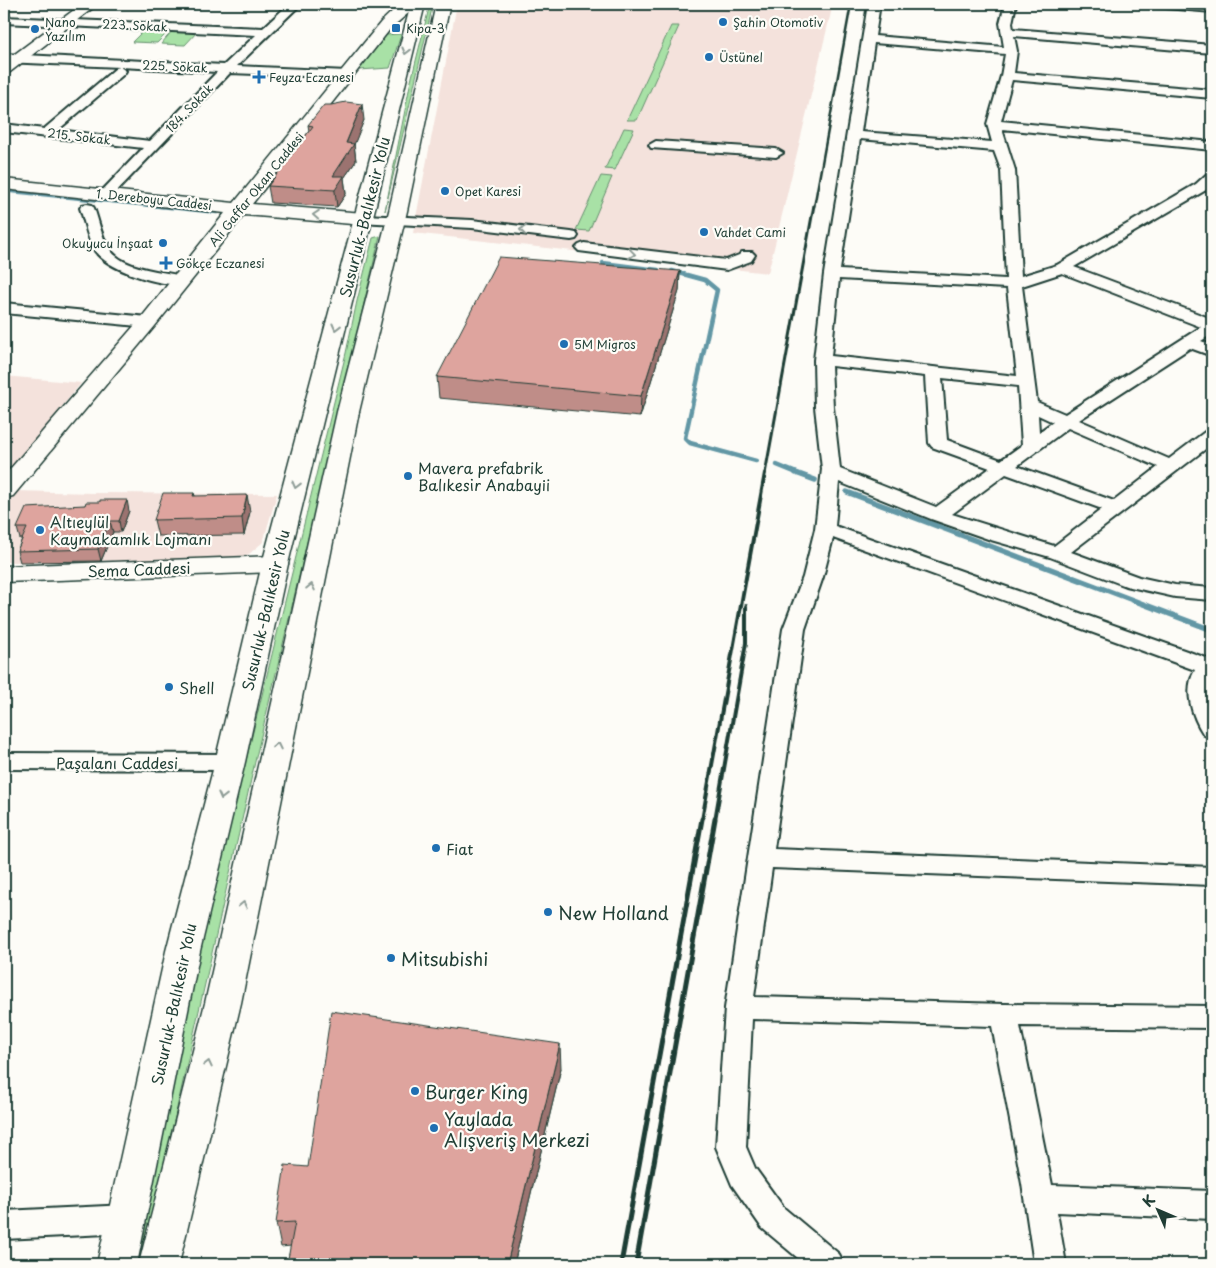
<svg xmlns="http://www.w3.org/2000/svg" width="1216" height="1268" font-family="'Playpen Sans',sans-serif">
	<rect width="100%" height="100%" fill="#fdfcf7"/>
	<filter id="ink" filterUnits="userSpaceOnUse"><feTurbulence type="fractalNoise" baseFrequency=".02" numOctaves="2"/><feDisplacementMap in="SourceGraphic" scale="10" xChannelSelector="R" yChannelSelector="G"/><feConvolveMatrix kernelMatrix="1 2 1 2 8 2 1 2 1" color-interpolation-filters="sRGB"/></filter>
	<g filter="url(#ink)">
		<g fill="#f4e2dc">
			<polygon points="457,4 833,4 768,273 413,233"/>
			<polygon points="4,376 81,383 4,480"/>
			<polygon points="14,491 93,493 277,494 263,542 249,554 238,558 226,560 4,562 4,510"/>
		</g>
		<g fill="#a8e1a6" stroke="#648f6d">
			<polygon points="430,4 433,4 385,211 410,85"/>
			<polygon points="671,26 679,26 637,120 627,120"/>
			<polygon points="144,30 169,31 157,43 132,42"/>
			<polygon points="173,30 198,31 185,45 161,44"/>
			<polygon points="399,34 401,35 390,68 359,70 386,35"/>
			<polygon points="624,128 634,129 615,170 605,169"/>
			<polygon points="601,176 612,177 589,231 576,230"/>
			<polygon points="380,236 257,753 157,1197 140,1264 130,1264 159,1140 194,972 346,353 357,301 373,238"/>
		</g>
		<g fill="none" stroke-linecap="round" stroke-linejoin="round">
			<polyline stroke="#6297a5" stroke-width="3" points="4,191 163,207"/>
			<g stroke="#6297a5" stroke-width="4.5">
				<polyline points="151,205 217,212"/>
				<polyline points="603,263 658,270"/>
				<polyline points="672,271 705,280 717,290 685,438 690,443 756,461"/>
				<polyline points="777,465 799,474"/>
			</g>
			<g stroke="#6297a5" stroke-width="5.5">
				<polyline points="796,473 815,480"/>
				<polyline points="847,492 1212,630"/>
			</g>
			<g stroke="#1f3d34" stroke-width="4">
				<g id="street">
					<path d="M289 4H301L237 66 347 71 353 75 351 78 230 73 111 197H101L99 194 143 148 4 132V124L44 129 116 68 120 67 4 62V54L224 65 256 35 4 23V17L263 28ZM120 67 217 72 150 141 58 130 124 74 126 71Z"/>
					<path d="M868 4H880L875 36 1004 47 1000 23 1005 4H1016L1012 23 1013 29 1212 45V53L1014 36 1017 51 1014 73 1212 90V98L1012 80 1001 121 1212 142V150L1002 129 1015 170 1021 276 1057 265 1196 184 1207 174 1212 173V184L1206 190 1074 267 1212 319V334L1201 341 1212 345V356L1190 348 1079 420 1169 459 1206 431 1212 430V444L1071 552 1139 577 1175 585 1212 588V600L1175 597 1126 586 1050 557 991 540 931 519 839 482 835 526 1212 660V738L1204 735C1192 717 1183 690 1195 670L833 538 823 577 805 629 774 849 1212 867V885L772 868 754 997 1004 1004 1212 1006V1028L1020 1026 1052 1185 1212 1191V1219L1057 1212 1066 1264H1034L1022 1184 992 1026 752 1019 746 1147 755 1168 784 1208 839 1254 844 1264H805L762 1228 732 1185 716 1147 725 1008 783 629 803 577 815 529 822 469 815 407 814 360 824 274ZM874 43 1005 54 1001 76 987 124 992 142 861 132ZM860 139 994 151 1001 170 1006 279 840 270ZM1062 273 1201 327 1065 414 1037 402 1022 286ZM839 279 1007 288 1017 376 831 356ZM831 366 925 376 929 443 932 447 990 468 936 507 840 469 833 407ZM942 378 1018 386 1022 445 1001 460 947 440ZM1038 415 1053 422 1039 432ZM1068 428 1158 467 1114 501 1017 466ZM1006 474 1102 509 1054 546 952 514Z"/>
					<polygon points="1148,4 1212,6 1212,12 1154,7"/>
					<polygon points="656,141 776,149 783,153 776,157 651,148 649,145"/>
					<path d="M87 204 92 205 94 208C99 221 101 236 109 248 122 270 164 271 187 277L189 280 187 283C165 289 108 270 95 251 87 239 85 222 80 208L82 205Z"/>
					<polygon points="364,215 472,220 571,232 576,233 578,236 576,239 571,240 472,228 359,222 357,219 359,216"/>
					<polygon points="584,243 726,260 739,255 742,252 752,252 755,255 751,261 727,270 579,251 576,248 579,245"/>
					<polygon points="4,303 148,317 154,319 156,322 154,325 148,327 4,313"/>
					<polygon points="4,753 230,754 238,756 242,762 238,768 230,770 4,769"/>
					<polygon points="127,1205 138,1209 142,1219 138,1229 127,1233 4,1239 4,1211"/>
				</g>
			</g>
			<g stroke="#1f3d34" stroke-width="3">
				<g id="secondary">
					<polygon points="82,4 98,4 10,72 4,74 4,62"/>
					<polygon points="400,4 419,4 391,28 252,204 364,213 371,215 373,219 371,223 364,225 244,215 155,326 13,496 4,498 4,476 141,318 225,213 4,189 4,179 234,203 381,22"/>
					<polygon points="275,556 284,558 288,564 284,570 275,572 4,582 4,566"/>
				</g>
			</g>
			<g stroke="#1f3d34" stroke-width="3">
				<g id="highway">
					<polygon points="411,4 425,4 288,564 245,762 200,951 137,1264 97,1264 166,951 215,762 262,564"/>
					<polygon points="436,4 450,4 407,211 359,412 241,1003 179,1264 139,1264 205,1003 337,412 389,211"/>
				</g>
			</g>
			<use href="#street" fill="#fdfcf7" fill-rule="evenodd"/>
			<use href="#secondary" fill="#fdfcf7" fill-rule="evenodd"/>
			<use href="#highway" fill="#fdfcf7" fill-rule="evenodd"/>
			<polyline stroke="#1f3d34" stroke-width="2.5" points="814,207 851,4"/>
			<polyline stroke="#1f3d34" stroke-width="3" points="765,474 814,205"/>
			<g stroke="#1f3d34" stroke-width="4">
				<polyline points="702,820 765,473"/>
				<polyline points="715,820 746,643 746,606"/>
			</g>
			<g stroke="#1f3d34" stroke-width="5">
				<polyline points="621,1264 702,819"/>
				<polyline points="636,1264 715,819"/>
			</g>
		</g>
		<g fill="#bf8d88" stroke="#1f3d34">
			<polygon points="364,120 354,144 356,161 344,178 346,194 337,207 271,203 268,186 309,131 308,125"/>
			<polygon points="680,271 679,291 640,417 439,398 437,377"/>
			<polygon points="194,493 195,496 250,512 244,535 158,536 154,520"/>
			<polygon points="100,502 129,511 121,532 113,532 101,561 20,562 17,551 22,539 20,539 17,528 85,505"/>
			<polygon points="561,1068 514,1264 287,1264 291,1246 281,1247 276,1223 308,1167"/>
		</g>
		<g fill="#9b736f" stroke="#1f3d34">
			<polygon points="362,104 364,120 354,145 354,144 356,161 344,178 346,194 337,207 333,176"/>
			<polygon points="680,271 679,291 640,417 641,396"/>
			<polygon points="247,495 250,512 244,535 242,518"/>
			<polygon points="127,500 129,511 121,532 119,521"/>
			<polygon points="110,521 113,532 101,561 98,549"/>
			<polygon points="560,1044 561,1068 514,1264 507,1264"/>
		</g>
		<g fill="#dea49e" stroke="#1f3d34">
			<polygon points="346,102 362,104 346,143 354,144 333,176 344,176 335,190 268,186 313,126 308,125 324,105 331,105"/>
			<polygon points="499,257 680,271 641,396 437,377"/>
			<polygon points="163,493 194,493 193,496 247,495 242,518 154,520"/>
			<polygon points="100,500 127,500 119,521 110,521 98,549 17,551 27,528 17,528 26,508 85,505 86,502 100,502"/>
			<polygon points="331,1011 560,1044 507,1264 287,1264 295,1222 276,1223 285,1165 308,1167"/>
		</g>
		<defs><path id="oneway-chevron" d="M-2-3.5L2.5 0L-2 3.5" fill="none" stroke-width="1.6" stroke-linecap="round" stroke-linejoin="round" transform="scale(1.25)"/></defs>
		<g stroke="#8e9c96">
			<use href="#oneway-chevron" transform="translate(406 51) rotate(104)"/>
			<use href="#oneway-chevron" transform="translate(316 215) rotate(-176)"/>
			<use href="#oneway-chevron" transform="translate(523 230) rotate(-174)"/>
			<use href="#oneway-chevron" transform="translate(632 254) rotate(7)"/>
			<use href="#oneway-chevron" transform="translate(336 327) rotate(104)"/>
			<use href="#oneway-chevron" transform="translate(296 485) rotate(104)"/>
			<use href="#oneway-chevron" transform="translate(311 587) rotate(-78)"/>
			<use href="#oneway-chevron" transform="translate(277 746) rotate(-78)"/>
			<use href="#oneway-chevron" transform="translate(222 796) rotate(104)"/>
			<use href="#oneway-chevron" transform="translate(243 905) rotate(-78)"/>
			<use href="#oneway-chevron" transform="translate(208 1064) rotate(-77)"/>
		</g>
	</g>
	<g fill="#1f6fb2" stroke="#fdfcf7" stroke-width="2">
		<circle cx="723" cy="22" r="5"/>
		<rect x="391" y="23" width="10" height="10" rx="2.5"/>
		<circle cx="35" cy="29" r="5"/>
		<circle cx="709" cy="57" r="5"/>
		<path d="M256.5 69.5h5v5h5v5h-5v5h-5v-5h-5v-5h5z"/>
		<circle cx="445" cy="191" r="5"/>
		<circle cx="704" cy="232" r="5"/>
		<circle cx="163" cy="243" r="5"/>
		<path d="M163.5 255.5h5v5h5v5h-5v5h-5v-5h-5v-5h5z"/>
		<circle cx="564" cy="344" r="5"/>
		<circle cx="408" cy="476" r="5"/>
		<circle cx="40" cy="530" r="5"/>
		<circle cx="169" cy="687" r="5"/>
		<circle cx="436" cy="848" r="5"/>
		<circle cx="548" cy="912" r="5"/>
		<circle cx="391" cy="958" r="5"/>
		<circle cx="415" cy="1091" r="5"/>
		<circle cx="434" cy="1128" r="5"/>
	</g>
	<g text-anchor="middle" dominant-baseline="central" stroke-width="4.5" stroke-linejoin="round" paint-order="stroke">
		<g font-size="12" fill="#1f3d34" stroke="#fdfcf7" text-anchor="start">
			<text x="45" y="22">Nano<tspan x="45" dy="14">Yazılım</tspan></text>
			<text x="733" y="22">Şahin Otomotiv</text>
			<text x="406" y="28">Kipa-3</text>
			<text x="719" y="57">Üstünel</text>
			<text x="269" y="77">Feyza Eczanesi</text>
			<text x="455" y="191">Opet Karesi</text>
			<text x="714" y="232">Vahdet Cami</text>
			<text x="153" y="243" text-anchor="end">Okuyucu İnşaat</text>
			<text x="176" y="263">Gökçe Eczanesi</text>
			<text x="574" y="344">5M Migros</text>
		</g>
		<g font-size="12" fill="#1f3d34" stroke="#fdfcf7">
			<text transform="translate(135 25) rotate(3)">223. Sokak</text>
			<text transform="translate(175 66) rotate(3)">225. Sokak</text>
			<text transform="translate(189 108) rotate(-46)">184. Sokak</text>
			<text transform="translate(79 136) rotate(7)">215. Sokak</text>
			<text transform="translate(256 189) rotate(-51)">Ali Gaffar Okan Caddesi</text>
			<text transform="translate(154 199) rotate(6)">1. Dereboyu Caddesi</text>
		</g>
		<g font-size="15" fill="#1f3d34" stroke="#fdfcf7">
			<text transform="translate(364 217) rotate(-76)">Susurluk-Balıkesir Yolu</text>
			<text transform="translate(139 569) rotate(-2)">Sema Caddesi</text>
			<text transform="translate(265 610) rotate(-77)">Susurluk-Balıkesir Yolu</text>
			<text x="117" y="762">Paşalanı Caddesi</text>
			<text transform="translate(173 1004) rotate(-78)">Susurluk-Balıkesir Yolu</text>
		</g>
		<g font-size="15" fill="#1f3d34" stroke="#fdfcf7" text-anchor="start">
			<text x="418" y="467">Mavera prefabrik<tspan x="418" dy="17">Balıkesir Anabayii</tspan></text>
			<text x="50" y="521">Altıeylül<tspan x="50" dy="17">Kaymakamlık Lojmanı</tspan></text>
			<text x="179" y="687">Shell</text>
			<text x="446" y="848">Fiat</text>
		</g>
		<g font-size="18" fill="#1f3d34" stroke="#fdfcf7" text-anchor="start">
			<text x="558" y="912">New Holland</text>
			<text x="401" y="958">Mitsubishi</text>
			<text x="425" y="1091">Burger King</text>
			<text x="444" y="1118">Yaylada<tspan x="444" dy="21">Alışveriş Merkezi</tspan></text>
		</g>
	</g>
	<rect width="1216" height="1268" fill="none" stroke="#fdfcf7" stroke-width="20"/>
	<rect x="10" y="10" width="1196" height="1248" fill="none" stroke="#1f3d34" stroke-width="2" filter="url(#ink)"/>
	<g transform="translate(1158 1210) rotate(315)" stroke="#fdfcf7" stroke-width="4" paint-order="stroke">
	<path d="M0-4L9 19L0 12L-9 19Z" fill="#1f3d34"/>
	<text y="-8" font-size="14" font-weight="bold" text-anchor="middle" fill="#1f3d34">K</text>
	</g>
</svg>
